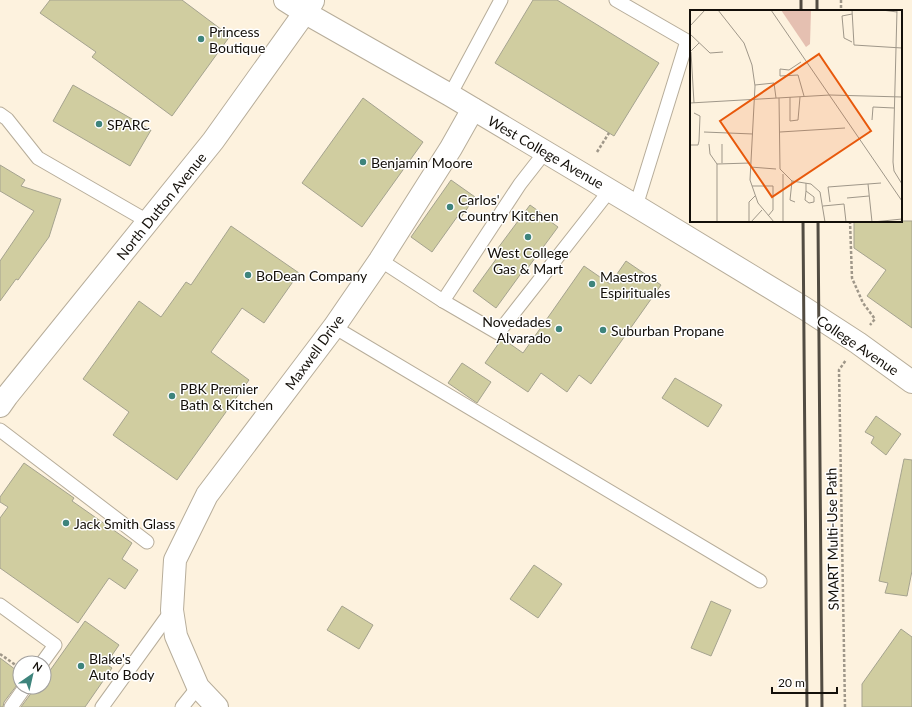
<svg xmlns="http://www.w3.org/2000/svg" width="912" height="707" font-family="Lato,sans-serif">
	<rect width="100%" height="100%" fill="#fdf2de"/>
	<g fill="#d0cda0" stroke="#a5a38f">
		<polygon points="50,0 182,0 230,36 172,116 92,57 96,52 40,13"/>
		<polygon points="533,0 557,0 659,63 614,136 495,63"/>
		<polygon points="73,85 151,130 130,166 53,121"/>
		<polygon points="363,98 423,142 362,227 302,183"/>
		<polygon points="0,165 25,180 21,186 61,199 49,237 18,280 16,279 0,301 0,261 34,211 0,191"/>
		<polygon points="451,180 475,197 460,219 457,217 432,252 411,237"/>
		<polygon points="530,205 544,215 543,216 558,227 527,269 525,268 496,308 473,291 502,251 498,248"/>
		<polygon points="854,221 912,221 912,328 867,296 886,270 854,248"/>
		<polygon points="231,226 299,273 264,323 242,308 211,352 249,380 177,480 113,435 129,412 83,379 139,301 161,317 186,282 191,285"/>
		<polygon points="626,261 661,285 591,384 579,375 567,392 541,373 528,392 485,363 501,340 503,339 523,353 584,266 610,284"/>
		<polygon points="462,363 491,382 477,403 448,383"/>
		<polygon points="675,378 722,405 708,427 662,398"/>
		<polygon points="876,416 901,434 886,455 871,443 874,437 865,432"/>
		<polygon points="904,459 912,460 912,571 907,596 885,593 888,583 879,581"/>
		<polygon points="24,463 74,498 72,501 132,543 122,559 138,570 125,589 109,578 78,623 0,568 0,518 8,507 0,502 0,497"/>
		<polygon points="534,565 562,584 538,618 510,599"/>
		<polygon points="711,601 731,610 711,656 691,648"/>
		<polygon points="342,606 373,625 359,649 327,630"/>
		<polygon points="85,621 119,645 106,664 112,668 85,707 21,707 32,692 33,687 44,687 44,679"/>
		<polygon points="901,629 912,637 912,707 862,707 862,684"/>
		<polygon points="0,658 20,673 20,681 4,702 3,707 0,707"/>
	</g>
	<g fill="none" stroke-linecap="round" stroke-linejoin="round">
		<g stroke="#b7ad9a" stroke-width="15">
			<g id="lane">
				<polyline points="616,0 687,41 636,206"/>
				<polyline points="450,95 501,0"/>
				<polyline points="0,114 7,119 38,158 149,222"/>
				<polyline points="545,152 520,184 443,301 498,333 610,190"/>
				<polyline points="380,260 443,301"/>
				<polyline points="334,327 760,581"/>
				<polyline points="0,430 147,542"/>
				<polyline points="0,605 55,645 42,663"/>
				<polyline points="11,707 25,687"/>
				<polyline points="102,707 172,610"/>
				<polyline points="182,707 198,687"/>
			</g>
		</g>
		<g stroke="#b7ad9a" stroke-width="24">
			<polyline id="street" points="217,707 198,687 176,636 172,610 175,560 207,495 334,327 380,260 451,148 473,109"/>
		</g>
		<g stroke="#b7ad9a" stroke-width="24">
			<g id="secondary">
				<polyline points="285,0 304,12 450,95 636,206 804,308 858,343 912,382"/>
				<polyline points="0,406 7,396 213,141 313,1"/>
			</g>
		</g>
		<g stroke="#9f9789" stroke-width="2.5" stroke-dasharray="3 2" stroke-linecap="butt">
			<polyline points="841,0 841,11"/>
			<polyline points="597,152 609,133"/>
			<polyline points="850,221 852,278 863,303 875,319 870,325"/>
			<polyline points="0,654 17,666"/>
			<polyline points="845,707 839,370 846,360"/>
		</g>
		<use href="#lane" stroke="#fff" stroke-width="13"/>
		<use href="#street" stroke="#fff" stroke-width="22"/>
		<use href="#secondary" stroke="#fff" stroke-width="22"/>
		<g stroke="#524c42" stroke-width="3">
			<polyline points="801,0 801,11"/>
			<polyline points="817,0 817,11"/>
			<polyline points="803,221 807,707"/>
			<polyline points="818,221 822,707"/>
		</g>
	</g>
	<g fill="#3e847c" stroke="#fff" stroke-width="1.5">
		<circle cx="201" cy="39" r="4"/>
		<circle cx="99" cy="124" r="4"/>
		<circle cx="363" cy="162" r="4"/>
		<circle cx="450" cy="207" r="4"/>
		<circle cx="528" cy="237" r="4"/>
		<circle cx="248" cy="275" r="4"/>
		<circle cx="592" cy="284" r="4"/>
		<circle cx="559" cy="329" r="4"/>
		<circle cx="603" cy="330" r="4"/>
		<circle cx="172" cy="396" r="4"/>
		<circle cx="66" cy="523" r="4"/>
		<circle cx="81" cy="666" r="4"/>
	</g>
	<g text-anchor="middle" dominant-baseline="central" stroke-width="3" stroke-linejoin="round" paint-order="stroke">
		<g font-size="14" fill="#130f09" stroke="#fff" text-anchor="start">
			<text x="209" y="31">Princess<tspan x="209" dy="16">Boutique</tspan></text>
			<text x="107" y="124">SPARC</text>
			<text x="371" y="162">Benjamin Moore</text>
			<text x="458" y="199">Carlos'<tspan x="458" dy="16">Country Kitchen</tspan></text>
			<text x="528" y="252" text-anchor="middle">West College<tspan x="528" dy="16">Gas &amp; Mart</tspan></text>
			<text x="256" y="275">BoDean Company</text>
			<text x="600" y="276">Maestros<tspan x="600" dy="16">Espirituales</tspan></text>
			<text x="551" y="321" text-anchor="end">Novedades<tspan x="551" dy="16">Alvarado</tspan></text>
			<text x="611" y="330">Suburban Propane</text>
			<text x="180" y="388">PBK Premier<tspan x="180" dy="16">Bath &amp; Kitchen</tspan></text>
			<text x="74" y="523">Jack Smith Glass</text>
			<text x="89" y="658">Blake's<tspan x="89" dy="16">Auto Body</tspan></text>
		</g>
		<g font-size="14" fill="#130f09" stroke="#fff">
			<text transform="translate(546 152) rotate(30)">West College Avenue</text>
			<text transform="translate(161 206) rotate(-51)">North Dutton Avenue</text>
			<text transform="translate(858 345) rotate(34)">College Avenue</text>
			<text transform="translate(314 352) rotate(-54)">Maxwell Drive</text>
			<text transform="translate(832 539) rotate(-91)">SMART Multi-Use Path</text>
		</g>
	</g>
	<g transform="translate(690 10)">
		<rect width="212" height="212" fill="#fdf2de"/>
		<path d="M91 0H121L120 34 116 37Z" fill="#e5c0b1"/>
		<path fill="none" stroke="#9f9789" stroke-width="1" d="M28 0 54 33 62 55 65 76 60 170 68 193 84 212M81 0 212 191M162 0 164 35 212 38M192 0 207 2M207 0 203 152 204 161 212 174M0 16 15 0M0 24 20 43 33 42M162 32 154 28 152 6 162 4M0 42 9 33M1 42 4 93M111 52 99 60 90 59V66L108 65 114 86M65 75 84 73 86 88M100 87V111L108 110 110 87M89 88 90 159 102 171 121 174 130 182 135 212M0 93 140 85 212 87M182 110 183 97 204 98M14 122 63 124M90 122 155 118M19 134 20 144 27 154M0 135H8L9 131 10 106 4 103M32 153V134M60 157 86 159M102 171 100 190 105 192M178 174 182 212M62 176H83V200L78 206M116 181 124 187V192L119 193 115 190 116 181V173M157 188 179 186M140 192 138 177 191 173M133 196 154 194 156 212M27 212V154L60 153M59 212V192L65 186M61 212 72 200M93 212V164M183 212 212 209"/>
		<path fill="#e8590c" fill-opacity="0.15" stroke="#e8590c" stroke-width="2" d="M129 44 181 121 82 187 30 111Z"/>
		<rect width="212" height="212" fill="none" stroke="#130f09" stroke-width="2"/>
	</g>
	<g transform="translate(32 675) rotate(34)"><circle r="19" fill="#ffffff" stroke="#a19f9d"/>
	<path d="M0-3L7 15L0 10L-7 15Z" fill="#3e847c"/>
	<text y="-6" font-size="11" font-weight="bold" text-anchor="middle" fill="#130f09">N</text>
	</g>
	<path d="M772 687v6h65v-6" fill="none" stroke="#130f09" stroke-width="2"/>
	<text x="778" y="687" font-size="12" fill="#130f09" stroke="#ffffff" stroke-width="3" paint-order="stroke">20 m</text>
</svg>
